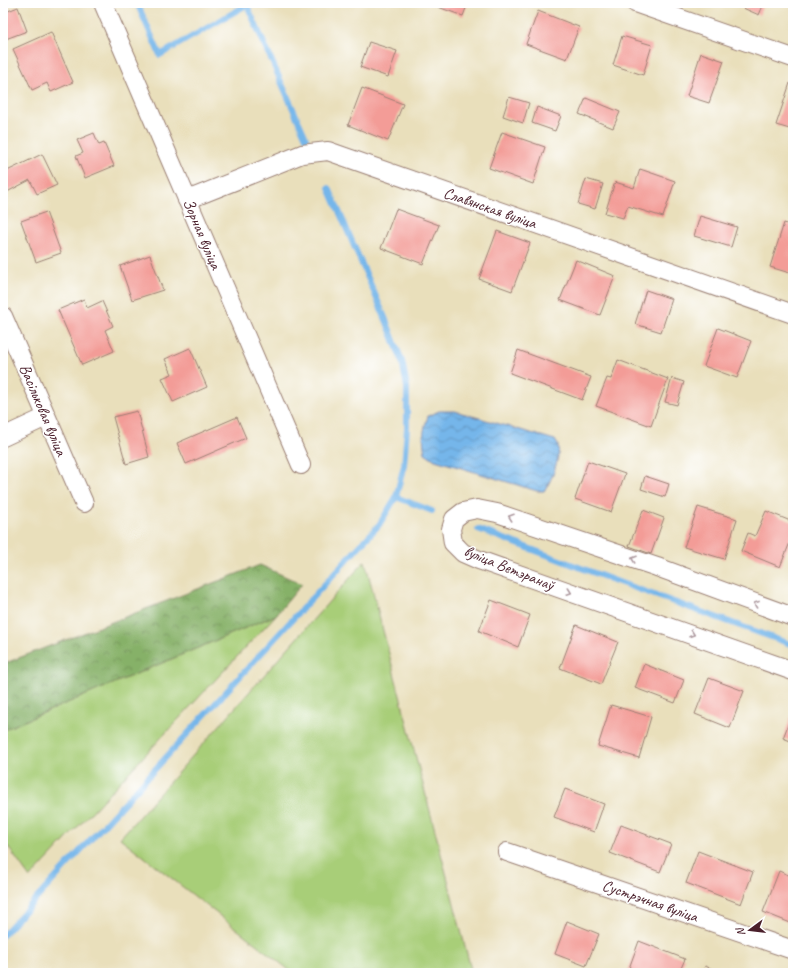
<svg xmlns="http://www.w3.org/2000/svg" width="796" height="976" font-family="Caveat,sans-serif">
	<defs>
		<pattern id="forest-crowns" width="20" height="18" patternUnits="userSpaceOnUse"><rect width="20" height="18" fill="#86b168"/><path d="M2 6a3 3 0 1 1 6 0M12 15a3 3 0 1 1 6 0" fill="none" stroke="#708f56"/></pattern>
		<pattern id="water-waves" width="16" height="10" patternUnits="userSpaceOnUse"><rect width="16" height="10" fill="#75b6ea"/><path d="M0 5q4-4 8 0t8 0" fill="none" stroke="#6293be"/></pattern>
	</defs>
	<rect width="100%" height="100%" fill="#fff"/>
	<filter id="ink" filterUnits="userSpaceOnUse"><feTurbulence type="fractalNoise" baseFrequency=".025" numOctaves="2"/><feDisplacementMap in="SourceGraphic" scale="8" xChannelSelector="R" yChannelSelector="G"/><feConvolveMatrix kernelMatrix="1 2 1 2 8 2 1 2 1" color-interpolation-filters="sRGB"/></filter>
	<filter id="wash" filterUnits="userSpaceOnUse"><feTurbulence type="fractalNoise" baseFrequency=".012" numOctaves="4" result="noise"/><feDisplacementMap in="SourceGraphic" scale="16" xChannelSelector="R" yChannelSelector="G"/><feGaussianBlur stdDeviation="0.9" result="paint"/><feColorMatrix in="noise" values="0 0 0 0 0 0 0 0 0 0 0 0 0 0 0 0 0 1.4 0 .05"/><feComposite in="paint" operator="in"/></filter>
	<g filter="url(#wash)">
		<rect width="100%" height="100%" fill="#e9dfbb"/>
		<g fill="#a8ce78" stroke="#797652">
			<polygon points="365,561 472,973 293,973 120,838"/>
			<polygon points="276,615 30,878 3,840 3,730"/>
		</g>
		<polygon fill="url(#forest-crowns)" stroke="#68684a" points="260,565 302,584 276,615 3,730 3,664"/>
		<path fill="url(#water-waves)" stroke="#606a8a" d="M439 411H455L555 440C556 442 558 444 558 446 561 456 551 483 544 491H537L435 460 425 453C422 438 423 431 428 416Z"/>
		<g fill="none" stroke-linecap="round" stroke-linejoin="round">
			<g stroke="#75b6ea" stroke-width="6">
				<polyline points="137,3 160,55 250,3"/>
				<polyline points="247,5 306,138"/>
				<polyline points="396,497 432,511"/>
				<polyline points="478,529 621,583 793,645"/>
				<polyline points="3,935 379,525 396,497 404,465 407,428 407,387 402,361 386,320 329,188"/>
			</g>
		</g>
		<g id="blocks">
			<g fill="#f39c97">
				<polygon points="440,3 468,3 463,16 438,7"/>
				<polygon points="745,3 764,3 759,15 743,8"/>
				<polygon points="18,7 27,31 3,40 3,13"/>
				<polygon points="538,11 579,27 567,59 526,44"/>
				<polygon points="51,32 73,82 51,92 47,83 32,90 13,49"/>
				<polygon points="622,36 652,45 643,75 613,65"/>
				<polygon points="369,42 397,51 388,77 360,67"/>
				<polygon points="701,53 724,61 709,103 687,96"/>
				<polygon points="790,83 793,84 793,130 776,125"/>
				<polygon points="362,88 403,104 388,141 348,125"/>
				<polygon points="509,97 529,103 523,123 503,116"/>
				<polygon points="586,98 620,112 613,128 579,114"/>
				<polygon points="537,107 561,116 555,131 532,123"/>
				<polygon points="502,132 545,147 533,184 489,168"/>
				<polygon points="94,133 99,145 104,143 114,166 85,178 76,156 83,153 77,140"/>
				<polygon points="42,154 57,185 37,194 30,180 7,192 3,183 3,173"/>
				<polygon points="640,169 675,181 663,217 628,206 623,218 605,213 615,182 634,188"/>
				<polygon points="586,179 603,184 595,209 578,204"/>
				<polygon points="396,209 439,225 423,264 381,248"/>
				<polygon points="46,212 61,253 36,262 21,221"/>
				<polygon points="700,216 737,227 731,247 694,236"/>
				<polygon points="784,223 793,226 793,274 770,267"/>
				<polygon points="497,231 530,243 512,291 479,279"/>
				<polygon points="150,255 163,290 132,300 120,266"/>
				<polygon points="576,260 615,276 600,315 560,300"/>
				<polygon points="646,290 672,299 661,332 635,324"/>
				<polygon points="84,299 87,308 102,301 113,326 105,330 114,351 82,365 58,310"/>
				<polygon points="718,328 751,341 737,378 704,366"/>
				<polygon points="190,348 207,387 173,402 162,378 172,374 165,359"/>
				<polygon points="518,350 591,377 582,400 510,373"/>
				<polygon points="618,360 668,379 651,426 596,406 607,378 611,379"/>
				<polygon points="672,378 684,382 677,405 665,402"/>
				<polygon points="137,411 149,457 126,464 113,417"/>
				<polygon points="237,417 246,438 186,464 177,443"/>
				<polygon points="588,461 625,474 611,512 575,499"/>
				<polygon points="645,476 669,484 665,497 641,489"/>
				<polygon points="698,507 737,519 724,559 684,547"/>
				<polygon points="643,510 664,518 651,554 629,546"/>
				<polygon points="766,511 793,522 793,535 780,567 741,551 748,533 755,536"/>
				<polygon points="491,600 530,615 518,647 479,631"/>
				<polygon points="576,625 618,642 601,684 560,668"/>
				<polygon points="644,664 684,680 675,703 635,688"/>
				<polygon points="709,678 744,691 730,728 695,714"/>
				<polygon points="611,705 651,717 639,758 598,746"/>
				<polygon points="793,712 793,742 783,738"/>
				<polygon points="565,789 604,804 594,832 554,817"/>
				<polygon points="621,825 671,844 660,872 610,853"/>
				<polygon points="698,851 753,872 741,904 686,883"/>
				<polygon points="779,871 793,877 793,924 763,912"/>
				<polygon points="567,921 599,934 586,966 555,954"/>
				<polygon points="639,941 685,959 679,973 633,973 628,971"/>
				<polygon points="705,966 723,973 702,973"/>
			</g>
		</g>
	</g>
	<g filter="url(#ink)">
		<use href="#blocks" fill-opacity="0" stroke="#9a7f73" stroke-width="1"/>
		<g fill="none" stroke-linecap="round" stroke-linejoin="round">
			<g stroke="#9a7f73" stroke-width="20">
				<g id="minor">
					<polyline points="103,3 301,465"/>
					<polyline points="635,3 793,58"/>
					<polyline points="187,200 302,154 328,151 793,314"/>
					<polyline points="3,316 84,503"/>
					<polyline points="3,437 46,417"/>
					<polyline points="793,617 657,567 497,513 477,509 463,512 454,519 451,529 453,543 463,553 479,560 793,671"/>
					<polyline points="507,852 793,950"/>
				</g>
			</g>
			<use href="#minor" stroke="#fff" stroke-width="18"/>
		</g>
		<defs><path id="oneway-chevron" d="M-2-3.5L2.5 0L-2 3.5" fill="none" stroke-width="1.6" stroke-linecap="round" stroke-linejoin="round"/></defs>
		<g stroke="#ae9aa0">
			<use href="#oneway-chevron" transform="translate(511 517) rotate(-161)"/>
			<use href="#oneway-chevron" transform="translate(634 559) rotate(-161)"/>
			<use href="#oneway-chevron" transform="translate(569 592) rotate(19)"/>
			<use href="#oneway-chevron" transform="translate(756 604) rotate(-160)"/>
			<use href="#oneway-chevron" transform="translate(692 634) rotate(19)"/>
		</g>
	</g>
	<g text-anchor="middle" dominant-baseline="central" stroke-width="3" stroke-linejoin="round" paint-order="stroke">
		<g font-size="16" fill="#4a1f2b" stroke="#fff">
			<text transform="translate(490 208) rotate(19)">Славянская вуліца</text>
			<text transform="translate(202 234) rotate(67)">Зорная вуліца</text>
			<text transform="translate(43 410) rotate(67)">Васільковая вуліца</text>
			<text transform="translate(509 568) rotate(22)">вуліца Ветэранаў</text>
			<text transform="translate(650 901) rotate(19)">Сустрэчная вуліца</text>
		</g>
	</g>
	<rect width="796" height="976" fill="none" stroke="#fff" stroke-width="16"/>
	<g transform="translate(750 930) rotate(255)" stroke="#ffffff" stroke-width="3" paint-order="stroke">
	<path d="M0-3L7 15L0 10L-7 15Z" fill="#4a1f2b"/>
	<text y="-6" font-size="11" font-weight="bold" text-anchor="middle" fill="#4a1f2b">N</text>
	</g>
</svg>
